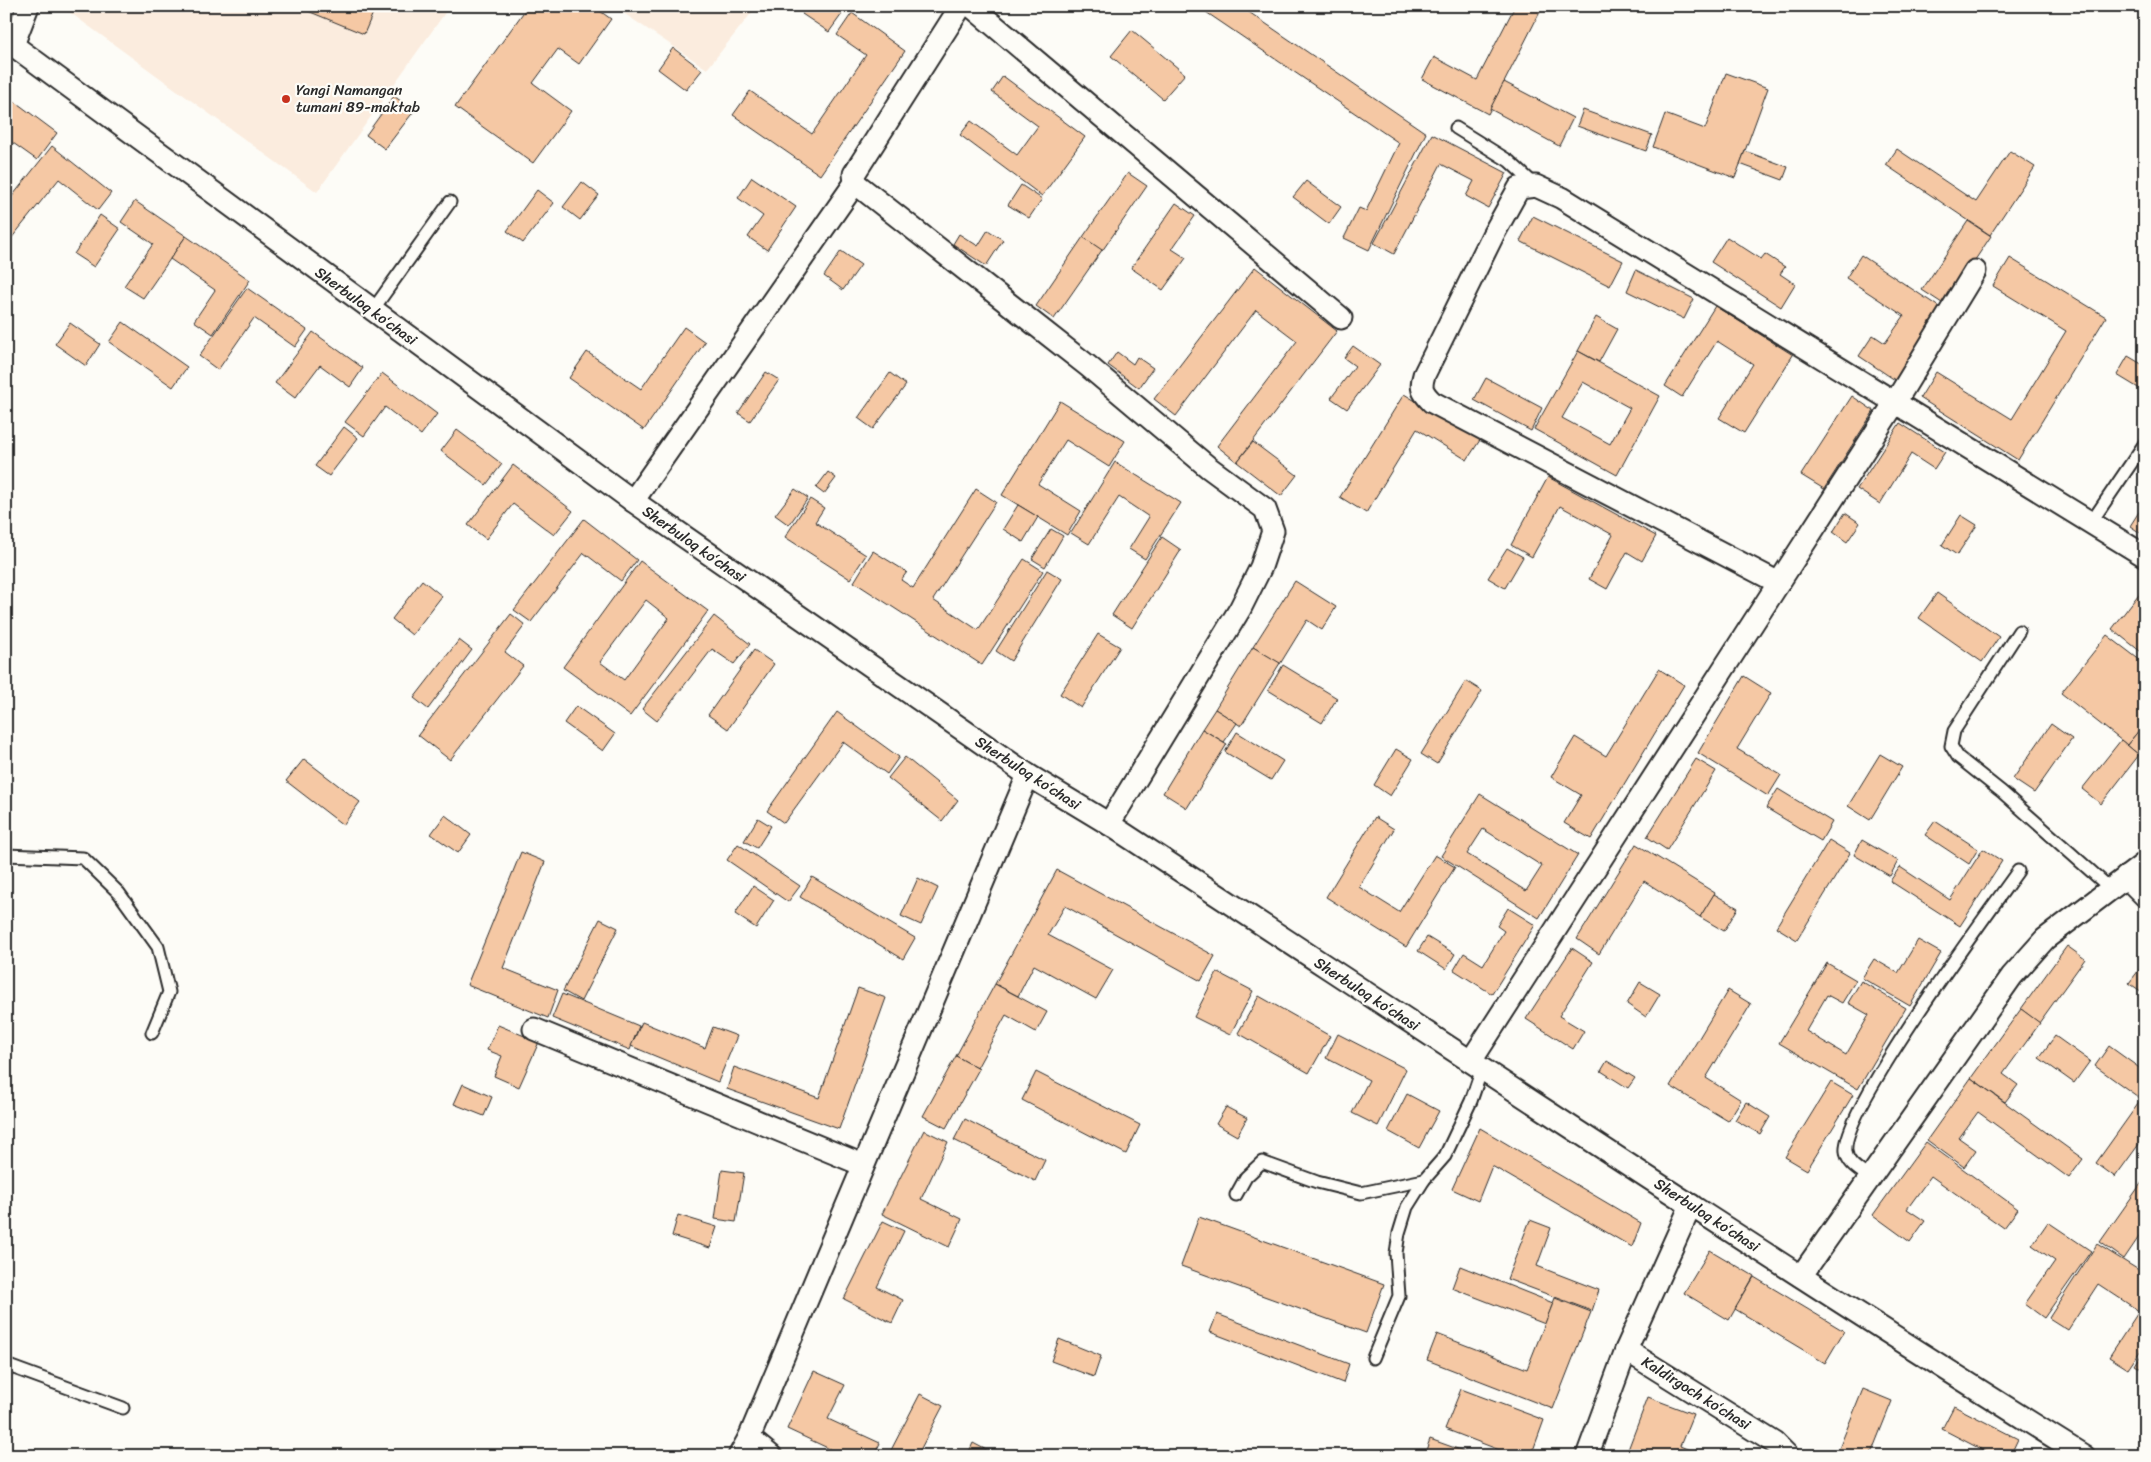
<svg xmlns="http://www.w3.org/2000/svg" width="2151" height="1462" font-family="Sriracha,sans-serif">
	<rect width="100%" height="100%" fill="#fdfcf7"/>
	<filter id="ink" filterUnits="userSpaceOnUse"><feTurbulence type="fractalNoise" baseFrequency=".02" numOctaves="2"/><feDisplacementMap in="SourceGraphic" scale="10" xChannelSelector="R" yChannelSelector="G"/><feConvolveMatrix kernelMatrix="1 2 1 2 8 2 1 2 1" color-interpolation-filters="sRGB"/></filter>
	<g filter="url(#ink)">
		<g fill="#fbecde">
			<polygon points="61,6 450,6 317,192"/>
			<polygon points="613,6 757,6 707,69"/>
		</g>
		<g fill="#f5c8a4" stroke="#2b2b2b" fill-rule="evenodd">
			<polygon points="304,6 376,6 364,34 303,9"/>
			<polygon points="528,6 593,6 611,19 579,64 558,49 533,83 571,111 533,163 455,107"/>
			<polygon points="807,6 831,6 842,14 829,32 802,14"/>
			<polygon points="1197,6 1240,6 1426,133 1369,250 1344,238 1359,208 1366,211 1399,143"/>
			<polygon points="1515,6 1542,8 1488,114 1422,79 1434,57 1477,80"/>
			<polygon points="852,13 905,51 820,175 733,115 750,91 812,134 866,55 837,35"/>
			<polygon points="1132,30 1185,74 1163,99 1111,56"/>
			<polygon points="673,48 702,70 686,90 658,69"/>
			<polygon points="1726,73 1768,88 1735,178 1653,147 1665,114 1705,129"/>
			<polygon points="1003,76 1085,137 1042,196 960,135 971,121 1017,155 1038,126 992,92"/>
			<polygon points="1504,82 1573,118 1559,146 1490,109"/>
			<polygon points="6,95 57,133 37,160 6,138"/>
			<polygon points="394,96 414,111 385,149 366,135"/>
			<polygon points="1583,110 1652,135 1646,151 1577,126"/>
			<polygon points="1432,134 1507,173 1488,208 1466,196 1474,181 1441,164 1394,254 1374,243"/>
			<polygon points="52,146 111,193 98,210 59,179 6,245 6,204"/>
			<polygon points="1897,149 1976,202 2010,151 2035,167 1990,235 1886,165"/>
			<polygon points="1745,151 1788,167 1783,180 1740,164"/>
			<polygon points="1128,173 1147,186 1102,251 1083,237"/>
			<polygon points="752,177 796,207 767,250 748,237 763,216 738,198"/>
			<polygon points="1306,181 1341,207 1329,224 1293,197"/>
			<polygon points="582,182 599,195 580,220 563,207"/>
			<polygon points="1021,185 1042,199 1029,218 1008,205"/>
			<polygon points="537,190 554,203 523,243 507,231"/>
			<polygon points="135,201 186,236 143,298 124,286 153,244 121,222"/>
			<polygon points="1176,203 1195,216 1172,249 1186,258 1163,290 1131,268"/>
			<polygon points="100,215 120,229 94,267 74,254"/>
			<polygon points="1533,216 1623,261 1610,286 1520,241"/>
			<polygon points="1968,221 1991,236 1945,305 1922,290"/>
			<polygon points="988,230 1003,240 986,266 953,244 959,234 978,246"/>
			<polygon points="186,236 250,280 213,334 194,321 215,290 170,259"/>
			<polygon points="1083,237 1102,250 1054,319 1036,306"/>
			<polygon points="1727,237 1761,259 1765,254 1785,267 1780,274 1795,284 1781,307 1711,262"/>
			<polygon points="841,251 861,265 843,290 824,276"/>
			<polygon points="1861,255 1942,309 1895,380 1859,356 1873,335 1885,343 1904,316 1846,278"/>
			<polygon points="2010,258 2106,317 2018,460 1920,398 1936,372 2012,419 2066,331 1993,286"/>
			<polygon points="1255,267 1337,331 1237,462 1217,446 1297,341 1256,310 1176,416 1154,399"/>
			<polygon points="1636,270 1694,299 1684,319 1627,291"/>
			<polygon points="247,288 307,330 295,347 254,318 218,370 199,356"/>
			<polygon points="1715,306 1793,355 1744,433 1719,418 1753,364 1717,341 1682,397 1665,386"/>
			<polygon points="1596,317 1617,329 1599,362 1578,351"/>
			<polygon points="123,322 187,367 173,387 109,342"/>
			<polygon points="70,323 100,344 86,366 55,344"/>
			<polygon points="684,327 705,342 644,430 569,378 587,352 641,389"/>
			<polygon points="313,332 363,368 350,387 320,365 295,398 275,383"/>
			<polygon points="1353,346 1380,365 1347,409 1331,398 1355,366 1344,358"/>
			<path d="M1578 351 1660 396 1617 475 1534 429ZM1583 382 1630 408 1610 444 1562 418Z"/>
			<polygon points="1117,352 1133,364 1137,357 1153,368 1139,388 1108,365"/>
			<polygon points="2128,356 2145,366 2145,392 2117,375"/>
			<polygon points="766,372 779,380 750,421 738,413"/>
			<polygon points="382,373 437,414 421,435 385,407 364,436 345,422"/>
			<polygon points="890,373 906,385 873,429 858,418"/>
			<polygon points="1486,378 1542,408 1531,431 1474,400"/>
			<polygon points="1404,394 1480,440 1467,460 1417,429 1366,513 1340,497"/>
			<polygon points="1852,396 1874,411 1824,489 1801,475"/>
			<polygon points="1060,401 1125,441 1109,467 1066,440 1038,484 1081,511 1067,535 1002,495"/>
			<polygon points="1900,423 1945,452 1934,469 1911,454 1880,504 1857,489"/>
			<polygon points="344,427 358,438 329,476 315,466"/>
			<polygon points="457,430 502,464 486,485 441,451"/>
			<polygon points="1253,442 1297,475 1281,496 1237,462"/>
			<polygon points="1115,462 1181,503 1145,559 1129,549 1149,517 1119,497 1089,544 1071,533"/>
			<polygon points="513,465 573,511 554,535 513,504 486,539 468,525"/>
			<polygon points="828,472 836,478 824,494 816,488"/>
			<polygon points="1548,477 1656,536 1642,561 1627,552 1607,589 1589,579 1613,535 1560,506 1532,557 1511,545"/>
			<polygon points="795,489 808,498 789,525 775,515"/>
			<polygon points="976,489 996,502 933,600 978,630 1024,559 1043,571 982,665 854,582 873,551 907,572 901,580 913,588"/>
			<polygon points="810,499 824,508 815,522 866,555 850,579 785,537"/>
			<polygon points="2144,504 2145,505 2145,536 2130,526"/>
			<polygon points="1018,505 1038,517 1023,542 1003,529"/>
			<polygon points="1845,513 1860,523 1847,542 1833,532"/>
			<polygon points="1961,515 1977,525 1957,555 1942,545"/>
			<polygon points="584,519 637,560 621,581 584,553 531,622 514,610"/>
			<polygon points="1051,529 1063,536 1045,567 1032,559"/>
			<polygon points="1162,537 1181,550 1132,628 1112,615"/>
			<polygon points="1507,548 1523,557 1505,588 1488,578"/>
			<path d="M640 561 708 611 630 716 563 667ZM646 600 669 618 624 680 600 662Z"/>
			<polygon points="1047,570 1062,579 1011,661 996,651"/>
			<polygon points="422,580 442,596 412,635 392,619"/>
			<polygon points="1295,581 1336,607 1322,630 1307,620 1280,664 1253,647"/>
			<polygon points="2145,586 2145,655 2112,629"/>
			<polygon points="1937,593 1999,637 1982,662 1919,618"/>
			<polygon points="511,614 525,625 505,652 523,666 450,760 418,735"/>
			<polygon points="714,616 750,644 734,664 712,649 657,721 642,709"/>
			<polygon points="1098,634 1120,647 1081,708 1060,694"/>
			<polygon points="2107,635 2145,664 2145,723 2127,745 2061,693"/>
			<polygon points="459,640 472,650 428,709 414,698"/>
			<polygon points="1253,647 1280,663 1241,726 1215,709"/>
			<polygon points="754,650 774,664 728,729 708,715"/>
			<polygon points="1283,665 1337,698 1322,723 1268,690"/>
			<polygon points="1659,669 1684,685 1591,839 1564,823 1581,795 1551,777 1575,737 1606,756"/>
			<polygon points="1744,676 1771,693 1737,749 1781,775 1768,796 1698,753"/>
			<polygon points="1466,681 1482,691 1437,764 1421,754"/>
			<polygon points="576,706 615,734 603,751 564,723"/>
			<polygon points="1215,709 1237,723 1224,742 1202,729"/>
			<polygon points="837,712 899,757 887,774 843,742 784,823 767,811"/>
			<polygon points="2145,723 2145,760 2127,745"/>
			<polygon points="2051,724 2072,739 2034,793 2013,779"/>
			<polygon points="1202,729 1227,744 1187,808 1163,793"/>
			<polygon points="1237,732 1283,761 1271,780 1225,752"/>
			<polygon points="2121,740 2139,755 2101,804 2082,789"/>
			<polygon points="1396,749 1413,759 1390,796 1374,785"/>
			<polygon points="1880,754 1902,767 1870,820 1848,806"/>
			<polygon points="905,757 958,800 942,821 888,778"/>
			<polygon points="304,759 360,802 343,825 286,781"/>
			<polygon points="1696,759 1716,771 1667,850 1647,837"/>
			<polygon points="1778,789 1832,822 1821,841 1766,808"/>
			<path d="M1480 794 1578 855 1539 918 1441 856ZM1483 829 1542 866 1526 891 1467 854Z"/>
			<polygon points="445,815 471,835 458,853 431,834"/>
			<polygon points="1375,817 1394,829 1359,887 1399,912 1435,855 1455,867 1406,947 1326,897"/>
			<polygon points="758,818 771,826 757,848 744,841"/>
			<polygon points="1935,821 1978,849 1969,864 1925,835"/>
			<polygon points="1829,840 1850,853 1797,940 1776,927"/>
			<polygon points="1862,840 1898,861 1890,876 1854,855"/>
			<polygon points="738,844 800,886 788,902 727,860"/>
			<polygon points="1636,844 1715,893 1700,917 1644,881 1599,954 1577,939"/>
			<polygon points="1983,849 2002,861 1960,926 1890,881 1900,867 1950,900"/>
			<polygon points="521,852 545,862 503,968 558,990 548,1018 467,985"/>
			<polygon points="1057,870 1215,956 1201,981 1065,906 1048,935 1113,970 1096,999 1034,965 1018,996 995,984"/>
			<polygon points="812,877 915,938 903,959 800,897"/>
			<polygon points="918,878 938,888 921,925 901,916"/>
			<polygon points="753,886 774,900 756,928 735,914"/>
			<polygon points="1714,894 1738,908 1724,931 1700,917"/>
			<polygon points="1508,908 1535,925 1492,994 1454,970 1464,953 1483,965 1504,931 1497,926"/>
			<polygon points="600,919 618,928 581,1001 563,991"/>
			<polygon points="1427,937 1455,954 1446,969 1418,951"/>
			<polygon points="1918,940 1941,953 1910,1006 1862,978 1874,959 1898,973"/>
			<polygon points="2067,946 2085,959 2039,1023 2021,1009"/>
			<polygon points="1572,948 1593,962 1559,1016 1584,1031 1573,1049 1526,1019"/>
			<polygon points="1827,963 1856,980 1842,1003 1827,995 1806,1031 1846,1055 1869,1015 1848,1003 1861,981 1906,1008 1858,1089 1779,1043"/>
			<polygon points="2139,970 2145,974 2145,994 2129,983"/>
			<polygon points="1217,972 1253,991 1230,1035 1194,1017"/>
			<polygon points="1640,982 1660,994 1646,1017 1627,1004"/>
			<polygon points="995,984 1047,1012 1036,1032 1006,1015 977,1068 979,1069 956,1056"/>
			<polygon points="858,988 886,998 839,1129 727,1089 734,1067 819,1098"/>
			<polygon points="1728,990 1751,1004 1706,1078 1741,1100 1728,1121 1670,1086"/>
			<polygon points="562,994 639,1026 630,1050 552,1018"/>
			<polygon points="1259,996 1330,1036 1309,1073 1238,1033"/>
			<polygon points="2021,1009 2040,1023 2003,1074 2018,1085 2005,1102 1971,1078"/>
			<polygon points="642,1022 705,1048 713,1027 737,1036 718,1082 631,1046"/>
			<polygon points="498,1025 539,1042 519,1087 494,1076 502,1056 487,1050"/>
			<polygon points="1338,1034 1406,1069 1378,1126 1352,1113 1369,1080 1326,1058"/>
			<polygon points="2055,1036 2090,1061 2074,1083 2039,1058"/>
			<polygon points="2109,1046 2145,1072 2145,1094 2141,1099 2095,1066"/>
			<polygon points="956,1056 979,1069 946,1128 923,1116"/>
			<polygon points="1607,1061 1635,1078 1628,1088 1601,1071"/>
			<polygon points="1036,1072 1140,1125 1126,1154 1022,1100"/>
			<polygon points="1971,1078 2083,1159 2069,1178 1978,1112 1959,1138 1976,1150 1964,1167 1927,1140"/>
			<polygon points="1831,1082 1853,1095 1807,1170 1785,1157"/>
			<polygon points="463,1084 492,1097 484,1116 454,1104"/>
			<polygon points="1407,1094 1439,1111 1419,1148 1388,1131"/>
			<polygon points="2143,1097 2145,1136 2115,1177 2096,1163"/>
			<polygon points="1746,1102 1770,1117 1760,1134 1735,1120"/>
			<polygon points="1226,1107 1247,1118 1237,1136 1216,1124"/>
			<polygon points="965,1119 1045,1160 1035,1181 954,1140"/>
			<polygon points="1480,1128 1641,1223 1632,1247 1492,1166 1478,1201 1452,1189"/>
			<polygon points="924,1130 948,1142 921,1199 962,1219 949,1247 882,1214"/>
			<polygon points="1926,1142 2018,1209 2004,1228 1931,1176 1907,1209 1925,1221 1910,1242 1873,1215"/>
			<polygon points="722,1170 744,1173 736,1222 715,1219"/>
			<polygon points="2145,1178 2145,1228 2124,1259 2100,1242"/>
			<polygon points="678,1215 717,1227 710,1248 672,1236"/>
			<polygon points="1199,1217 1384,1284 1366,1333 1181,1266"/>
			<polygon points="1530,1220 1551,1228 1537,1266 1599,1290 1592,1311 1507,1279"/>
			<polygon points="883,1221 904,1231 877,1287 903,1300 892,1323 844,1299"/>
			<polygon points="2048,1222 2091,1251 2044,1318 2025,1304 2055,1261 2032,1245"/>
			<polygon points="2097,1244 2145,1274 2145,1344 2128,1369 2109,1357 2139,1311 2098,1284 2068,1330 2049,1318"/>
			<polygon points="1710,1250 1754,1276 1729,1320 1684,1293"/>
			<polygon points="1460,1266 1553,1303 1545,1324 1452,1288"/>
			<polygon points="1754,1277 1844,1331 1825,1363 1735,1309"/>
			<polygon points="1555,1298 1591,1312 1553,1409 1427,1360 1437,1334 1527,1369"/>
			<polygon points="1217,1314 1349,1364 1343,1383 1210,1332"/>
			<polygon points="1059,1339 1101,1356 1094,1377 1051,1361"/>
			<polygon points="2145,1349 2145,1371 2135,1365"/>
			<polygon points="814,1371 845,1385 828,1419 880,1443 874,1456 845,1456 787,1429"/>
			<polygon points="1461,1389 1544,1420 1531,1456 1515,1456 1445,1429"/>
			<polygon points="1863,1389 1892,1401 1870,1456 1836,1456"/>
			<polygon points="920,1394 943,1406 917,1456 888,1456"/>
			<polygon points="1648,1397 1693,1414 1680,1446 1704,1456 1626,1455"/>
			<polygon points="1954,1406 2018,1439 2010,1456 1994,1456 1942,1429"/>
			<polygon points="1430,1439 1477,1456 1424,1456"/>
			<polygon points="973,1443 996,1455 996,1456 967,1456"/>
		</g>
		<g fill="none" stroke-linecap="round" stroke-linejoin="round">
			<g stroke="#2b2b2b" stroke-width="15">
				<g id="service">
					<polyline points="1456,128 1509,161 1536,186"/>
					<polyline points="372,311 450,202"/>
					<polyline points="2090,524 2145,443"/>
					<polyline points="2019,631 1954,731 1951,746 1958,757 2002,792 2111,889"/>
					<polyline points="6,855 83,858 119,893 158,947 169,992 152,1033"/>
					<path d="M1870 1178C1860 1170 1847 1164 1846 1151 1841 1111 1988 913 2018 871"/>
					<polyline points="1236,1195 1246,1177 1262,1162 1317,1182 1361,1193 1424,1180 1445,1156 1471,1101 1482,1069"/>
					<polyline points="1373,1358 1399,1296 1396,1253 1399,1233 1407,1207 1424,1180"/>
					<polyline points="6,1365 123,1408"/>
				</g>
			</g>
			<g stroke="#2b2b2b" stroke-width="25">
				<g id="minor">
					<polyline points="971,6 1341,318"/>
					<path d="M6 40 633 501 1028 775 1109 824C1433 1036 1755 1251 2084 1456"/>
					<polyline points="13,45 28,6"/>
					<polyline points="855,183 1088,366 1208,467 1265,509 1273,531 1261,567 1240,609 1109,824"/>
					<polyline points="633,501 855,183 854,174 961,6"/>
					<path d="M1779 583 1432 402C1422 392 1420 388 1424 375L1493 235 1519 188 1536 186 1562 198 2145 556"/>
					<polyline points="2126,877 2145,896"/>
					<polyline points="534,1029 863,1165"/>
					<polyline points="1471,1061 1894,404 1975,271"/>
					<polyline points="1801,1276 2012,976 2045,939 2145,863"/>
					<polyline points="1626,1350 1775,1443 1788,1456"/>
					<polyline points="749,1438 771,1456"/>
					<polyline points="739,1456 749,1438 1028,775"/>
					<polyline points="1587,1456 1626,1350 1691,1205"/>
				</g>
			</g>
			<use href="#service" stroke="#fdfcf7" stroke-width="11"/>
			<use href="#minor" stroke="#fdfcf7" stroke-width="21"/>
		</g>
	</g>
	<circle fill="#c8321e" stroke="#fdfcf7" stroke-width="2" cx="286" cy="99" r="5"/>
	<g text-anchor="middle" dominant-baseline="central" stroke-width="4.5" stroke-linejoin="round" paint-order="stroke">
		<g font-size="15" fill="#2b2b2b" stroke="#fdfcf7" text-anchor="start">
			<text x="296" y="90">Yangi Namangan<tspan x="296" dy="17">tumani 89-maktab</tspan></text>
		</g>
		<g font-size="15" fill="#2b2b2b" stroke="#fdfcf7">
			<text transform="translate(366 306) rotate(36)">Sherbuloq koʻchasi</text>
			<text transform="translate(694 544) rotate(35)">Sherbuloq koʻchasi</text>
			<text transform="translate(1028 773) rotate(33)">Sherbuloq koʻchasi</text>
			<text transform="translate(1367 994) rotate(33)">Sherbuloq koʻchasi</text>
			<text transform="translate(1707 1215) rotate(33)">Sherbuloq koʻchasi</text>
			<text transform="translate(1696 1393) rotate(32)">Kaldirgoch koʻchasi</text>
		</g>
	</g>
	<rect width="2151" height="1462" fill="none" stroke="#fdfcf7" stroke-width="25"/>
	<rect x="12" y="12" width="2126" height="1437" fill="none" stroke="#2b2b2b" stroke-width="2" filter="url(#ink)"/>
</svg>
